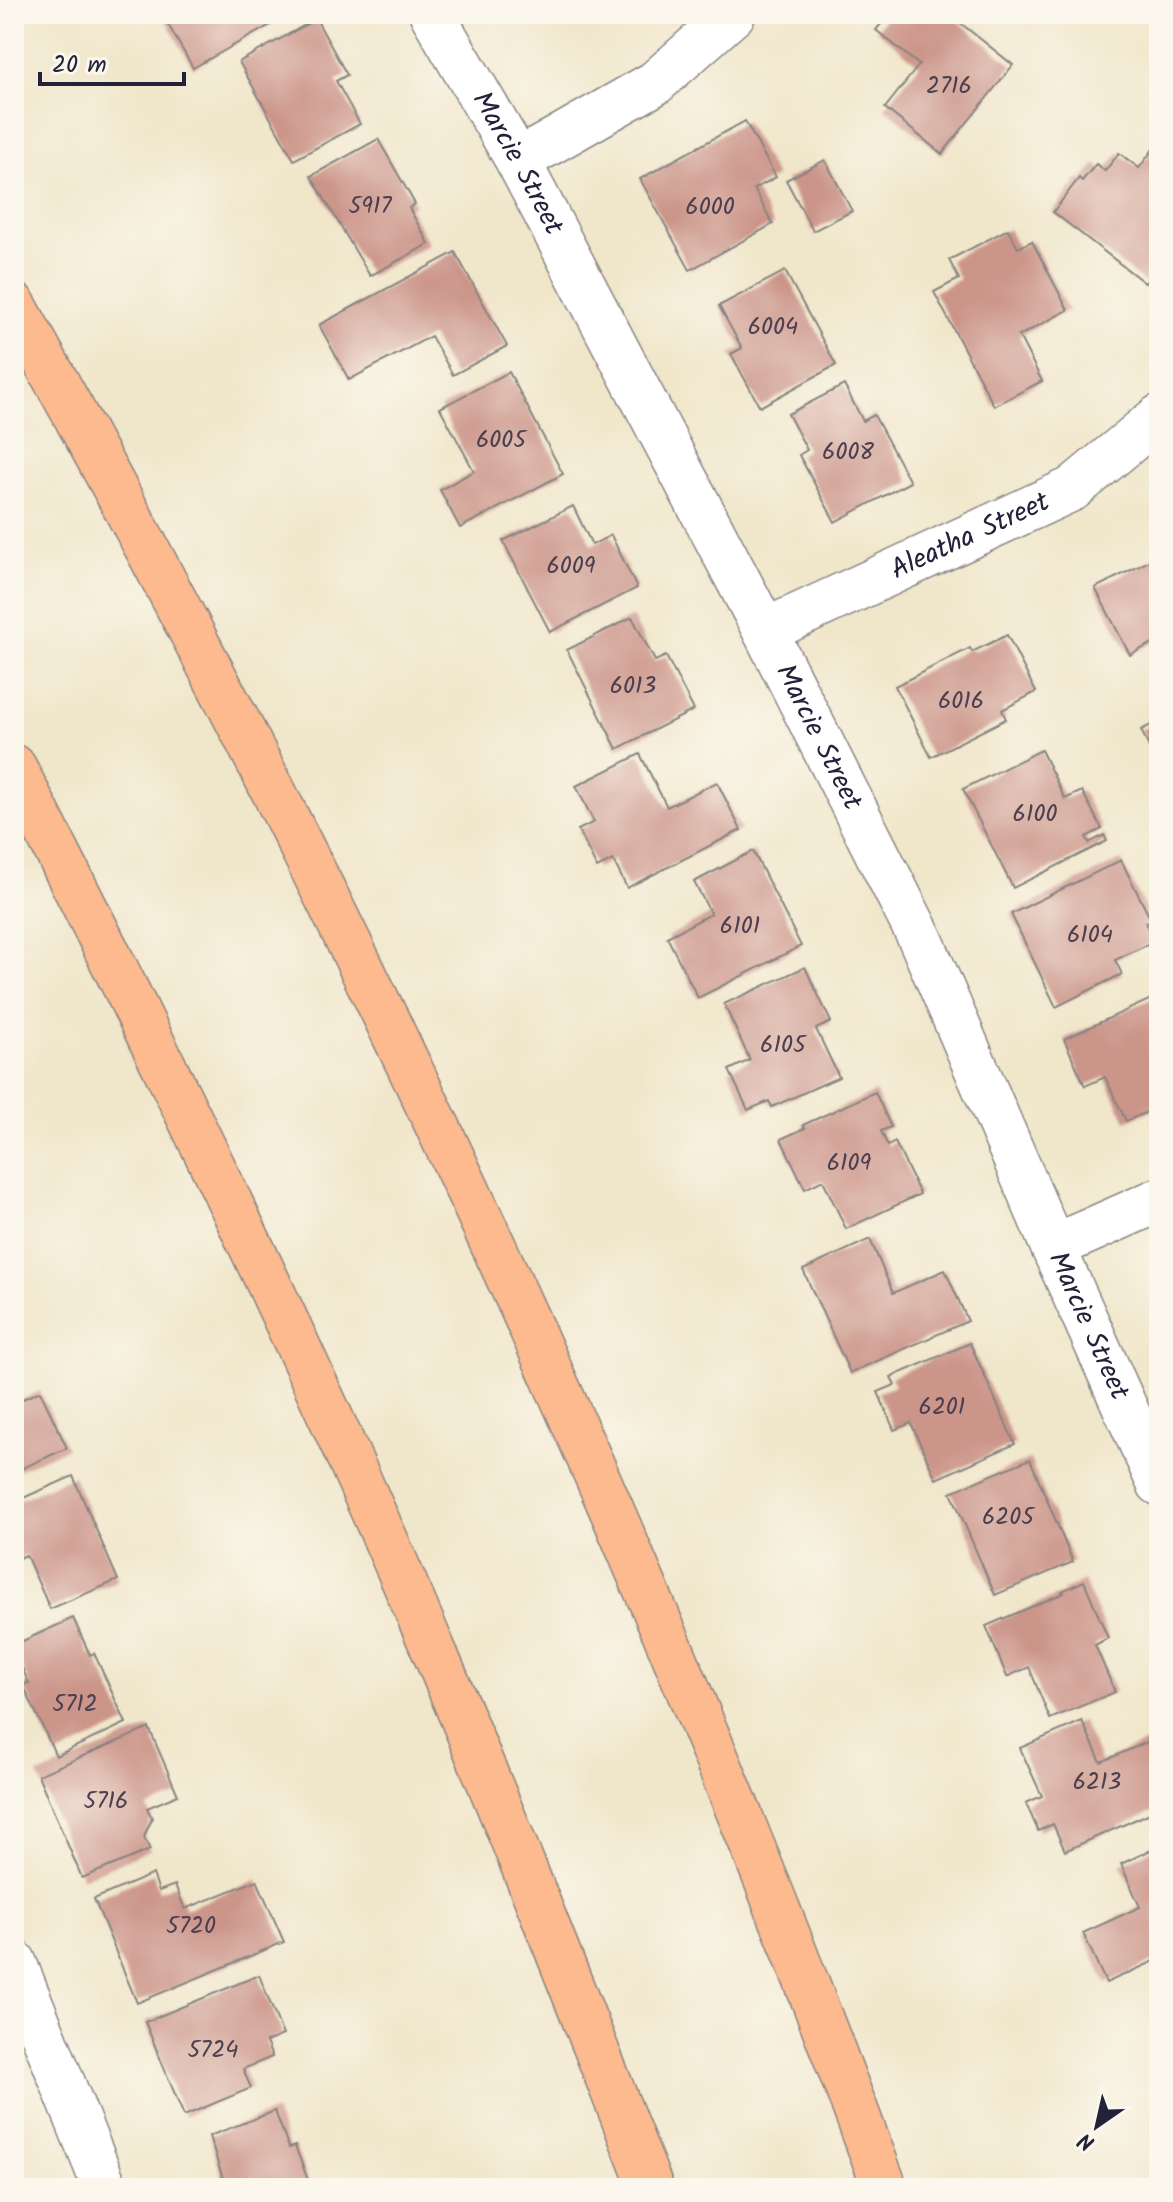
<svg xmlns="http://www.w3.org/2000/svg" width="1173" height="2202" font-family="Kalam,sans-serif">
	<rect width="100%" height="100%" fill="#fbf7ec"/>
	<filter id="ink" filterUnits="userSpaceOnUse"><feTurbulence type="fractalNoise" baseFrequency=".0125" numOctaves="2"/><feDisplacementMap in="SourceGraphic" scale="16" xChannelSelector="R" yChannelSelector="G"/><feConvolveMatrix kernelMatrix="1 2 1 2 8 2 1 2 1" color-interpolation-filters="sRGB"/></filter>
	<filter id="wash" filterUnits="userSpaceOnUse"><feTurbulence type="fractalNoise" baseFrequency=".006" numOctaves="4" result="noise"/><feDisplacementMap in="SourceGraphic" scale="32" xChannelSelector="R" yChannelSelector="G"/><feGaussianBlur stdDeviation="1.8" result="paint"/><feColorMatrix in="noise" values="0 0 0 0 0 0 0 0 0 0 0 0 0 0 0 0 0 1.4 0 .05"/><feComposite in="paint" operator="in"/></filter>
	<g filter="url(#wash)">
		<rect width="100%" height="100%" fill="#f0e6ca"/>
		<g id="blocks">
			<g fill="#cc958a">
				<polygon points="162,14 290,14 193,68"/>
				<polygon points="889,14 949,14 1013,65 942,154 885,108 919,65 876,30"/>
				<polygon points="316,19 347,75 336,81 360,124 294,160 239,62"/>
				<polygon points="745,121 776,177 754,189 773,224 690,270 640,179"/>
				<polygon points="378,139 415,204 409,208 429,244 370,276 311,176"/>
				<polygon points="1154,148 1159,152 1159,265 1145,283 1053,212 1079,178 1082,181 1096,164 1105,171 1119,153 1139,168"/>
				<polygon points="825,160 852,211 813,231 786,180"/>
				<polygon points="1008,229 1018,248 1032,241 1068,310 1019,336 1042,381 994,406 934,292 959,279 949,260"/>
				<polygon points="455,252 507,346 453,375 431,336 349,380 319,325"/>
				<polygon points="785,271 836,365 760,407 731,354 742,348 719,306"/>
				<polygon points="509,372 563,474 460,528 440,490 474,471 440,408"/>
				<polygon points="844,385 863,421 874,415 910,482 835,522 799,455 807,450 788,414"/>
				<polygon points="573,506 592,545 611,535 637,588 550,632 503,541"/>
				<polygon points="1159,556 1159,640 1130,655 1095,588"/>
				<polygon points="632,617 655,661 666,656 694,710 617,749 567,650"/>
				<polygon points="1007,635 1036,692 1002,710 1006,719 931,757 895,686 970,648 972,652"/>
				<polygon points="1159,721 1159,768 1141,730"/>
				<polygon points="1041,750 1065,799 1082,791 1102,829 1086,837 1089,843 1104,835 1107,841 1013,888 963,789"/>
				<polygon points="640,754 667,807 717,782 741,830 627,888 613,860 597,868 578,830 594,822 576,786"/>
				<polygon points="753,851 801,946 698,998 667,937 711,914 694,882"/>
				<polygon points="1121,860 1152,922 1146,923 1148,928 1159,923 1159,955 1153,942 1115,960 1122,974 1056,1007 1011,914"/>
				<polygon points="805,967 831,1022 816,1029 839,1077 772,1107 769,1101 748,1110 729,1070 750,1060 724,1004"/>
				<polygon points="1151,999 1159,1017 1159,1107 1126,1121 1105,1077 1085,1086 1064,1039"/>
				<polygon points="875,1092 891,1127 881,1131 888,1146 895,1142 920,1194 846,1229 823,1180 805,1189 781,1139 805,1128 803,1125"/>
				<polygon points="870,1239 893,1293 945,1270 968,1321 850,1373 803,1270"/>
				<polygon points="970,1343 1015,1444 936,1479 911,1423 894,1430 878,1392 895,1385 891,1377"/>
				<polygon points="40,1391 67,1448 14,1472 14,1403"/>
				<polygon points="1030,1459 1073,1562 995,1595 951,1492"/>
				<polygon points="73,1476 118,1580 50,1609 26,1555 14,1560 14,1502"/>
				<polygon points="1084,1581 1108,1638 1095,1645 1115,1692 1050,1719 1029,1667 1007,1677 986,1626 1064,1593 1062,1591"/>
				<polygon points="73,1618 90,1655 94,1653 126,1723 56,1756 23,1685 29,1683 14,1651 14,1645"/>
				<polygon points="1082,1721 1101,1762 1147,1742 1159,1768 1159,1809 1065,1851 1053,1824 1038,1831 1026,1803 1042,1796 1020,1748"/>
				<polygon points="149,1728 178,1795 147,1808 152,1818 144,1837 150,1850 82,1878 38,1775"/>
				<polygon points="1159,1846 1159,1959 1106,1983 1083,1933 1140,1907 1121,1864"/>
				<polygon points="153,1874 159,1891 175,1885 185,1909 257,1880 284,1942 137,2003 94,1899"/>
				<polygon points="259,1975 283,2035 266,2042 272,2057 243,2069 251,2088 184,2116 145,2022"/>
				<polygon points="275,2111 289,2148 295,2146 311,2188 226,2188 209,2136"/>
			</g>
		</g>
	</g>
	<g filter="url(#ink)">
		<use href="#blocks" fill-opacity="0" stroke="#898482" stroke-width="2"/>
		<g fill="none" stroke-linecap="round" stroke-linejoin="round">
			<g stroke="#898482" stroke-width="47">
				<g id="minor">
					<path id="s1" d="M432 14 518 161 765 631 921 940 1053 1247 1159 1483"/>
					<polyline points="518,161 655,83 733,14"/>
					<path id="s2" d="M765 631 1072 489 1159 417"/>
					<polyline points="1053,1247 1159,1200"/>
					<polyline points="14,1962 105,2188"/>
				</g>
			</g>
			<g stroke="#898482" stroke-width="47">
				<g id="highway">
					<path d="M14 305C352 908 644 1540 885 2188"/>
					<path d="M14 767C163 1059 308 1355 437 1658 512 1833 581 2011 651 2188"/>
				</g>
			</g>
			<use href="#minor" stroke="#fff" stroke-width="44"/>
			<use href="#highway" stroke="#fcba8e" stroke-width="44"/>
		</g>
	</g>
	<g text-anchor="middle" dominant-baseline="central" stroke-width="6" stroke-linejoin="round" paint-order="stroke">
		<g font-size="24" fill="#4c3f4f">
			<text x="949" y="86">2716</text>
			<text x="370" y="206">5917</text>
			<text x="710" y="207">6000</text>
			<text x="773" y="327">6004</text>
			<text x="501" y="440">6005</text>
			<text x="848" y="452">6008</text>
			<text x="571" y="566">6009</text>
			<text x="633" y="686">6013</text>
			<text x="961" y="701">6016</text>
			<text x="1035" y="814">6100</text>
			<text x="740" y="926">6101</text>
			<text x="1090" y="935">6104</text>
			<text x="783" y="1045">6105</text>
			<text x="849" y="1163">6109</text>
			<text x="942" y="1407">6201</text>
			<text x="1008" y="1517">6205</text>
			<text x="75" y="1704">5712</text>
			<text x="1097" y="1782">6213</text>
			<text x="106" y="1801">5716</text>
			<text x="191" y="1926">5720</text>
			<text x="213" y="2050">5724</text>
		</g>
		<g font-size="28" fill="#22223b" stroke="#fbf7ec">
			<text stroke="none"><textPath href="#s1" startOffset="172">Marcie Street</textPath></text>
			<text stroke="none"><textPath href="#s2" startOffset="226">Aleatha Street</textPath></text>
			<text stroke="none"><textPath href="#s1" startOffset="820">Marcie Street</textPath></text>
			<text stroke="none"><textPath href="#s1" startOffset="1468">Marcie Street</textPath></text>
		</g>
	</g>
	<rect width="1173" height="2202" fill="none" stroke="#fbf7ec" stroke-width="48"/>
	<g transform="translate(1097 2126) rotate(214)" stroke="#fbf7ec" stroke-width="6" paint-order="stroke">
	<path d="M0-6L14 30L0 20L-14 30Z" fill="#22223b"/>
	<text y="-12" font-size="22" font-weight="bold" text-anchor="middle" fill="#22223b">N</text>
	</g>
	<path d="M40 72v12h144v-12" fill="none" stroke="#22223b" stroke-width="4"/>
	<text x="52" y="72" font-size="24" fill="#22223b" stroke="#fbf7ec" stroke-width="6" paint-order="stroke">20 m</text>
</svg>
